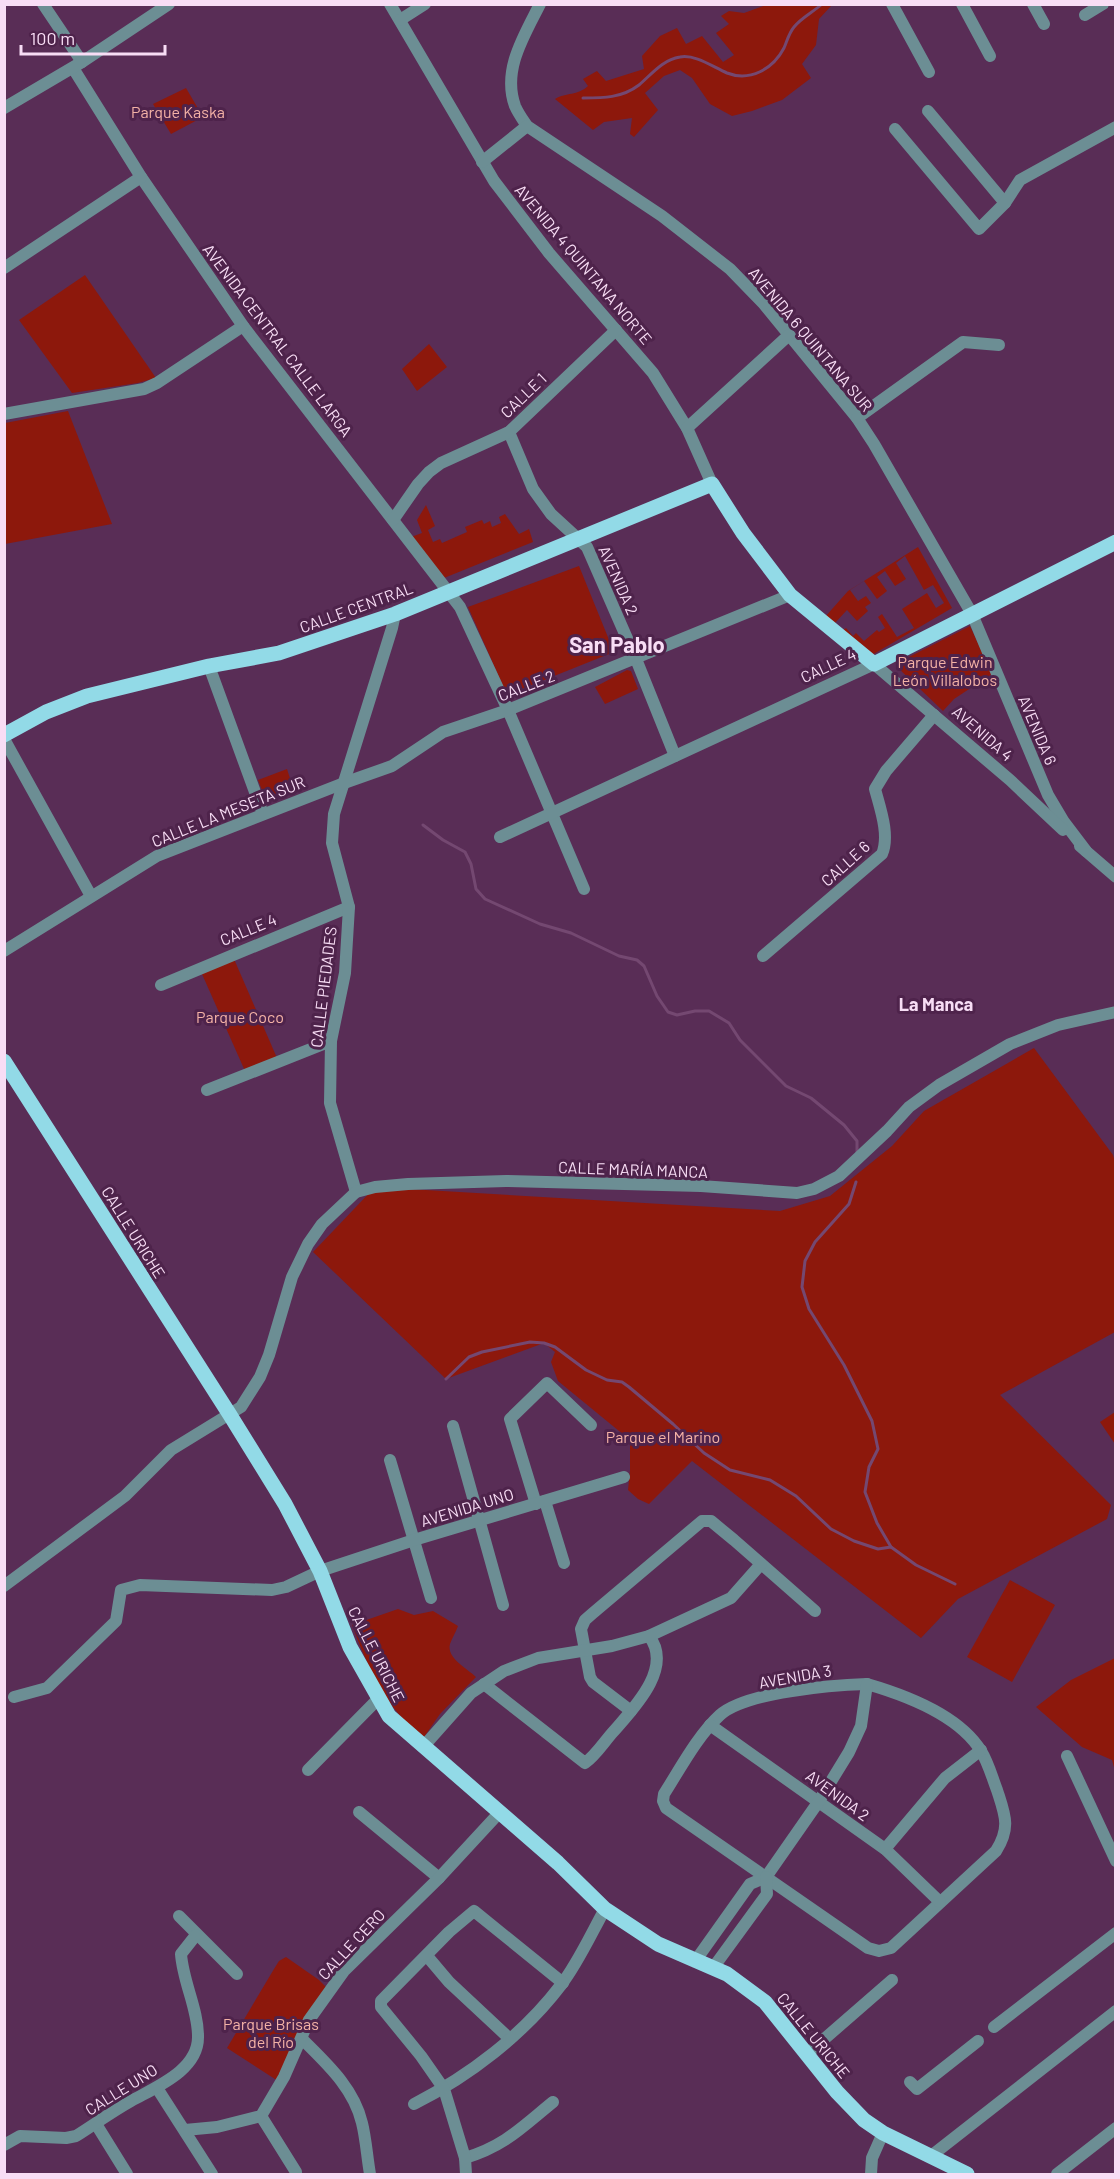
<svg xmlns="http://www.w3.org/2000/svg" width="1120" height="2179" font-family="Barlow,sans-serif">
	<rect width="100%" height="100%" fill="#592d56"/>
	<g fill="#8d180c" fill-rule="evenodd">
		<path d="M766 5H832L819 19 816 45 802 64 811 78 782 100 752 111 732 116 710 104 692 78 680 70 664 76 645 93 658 110 634 137 630 134 632 118 604 122 593 130 555 99C567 92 577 96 588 86L583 79 597 71 606 81 644 69 642 56 660 36 677 28 686 44 702 36 723 62 734 55 716 33 729 24 721 16 729 11 744 13Z"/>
		<polygon points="186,88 203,117 171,134 153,104"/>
		<polygon points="85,275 156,378 138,383 72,393 19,320"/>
		<polygon points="429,344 447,367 417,391 402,369"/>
		<polygon points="68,411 112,524 5,544 5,423"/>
		<polygon points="426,505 435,526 428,530 433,542 440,539 442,543 467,532 465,527 482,520 484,524 490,521 492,527 501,523 499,517 505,514 519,534 529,529 533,542 444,578 411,537 422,533 417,520"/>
		<path d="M918 547 952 608 872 655 825 617 848 591ZM905 556 924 590 933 585 944 603 936 608 927 593 902 609 914 628 897 637 882 614 878 617 885 628 879 632 877 630 864 641 856 633 853 636 846 628 842 631 835 623 847 610 857 621 868 611 865 607 871 603 866 596 858 601 850 590 864 581 877 599 887 591 877 577 885 571 895 586 906 579 896 563Z"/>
		<polygon points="579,566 614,652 507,695 468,607"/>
		<polygon points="970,626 992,674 954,699 943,711 896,666 897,663"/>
		<polygon points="627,670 631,671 638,689 605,704 595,687"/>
		<polygon points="287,769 294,791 266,800 258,780"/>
		<polygon points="234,959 277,1058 245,1071 202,974"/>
		<polygon points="1034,1048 1113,1155 1115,1162 1115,1332 1000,1395 1111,1505 1107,1519 958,1599 921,1638 692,1461 649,1504 638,1499 628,1490 630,1471 630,1440 558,1381 551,1362 555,1352 544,1343 446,1379 313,1252 375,1187 780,1211 830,1196 892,1146 924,1111"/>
		<polygon points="1115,1412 1116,1444 1115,1444 1100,1422"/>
		<polygon points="1010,1580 1055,1605 1012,1682 967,1657"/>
		<path d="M398 1609 414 1615 433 1611 458 1626C456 1632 452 1638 450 1644 446 1658 468 1669 476 1677L440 1714 424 1737C387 1712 367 1665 352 1625Z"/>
		<polygon points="1115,1658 1115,1771 1112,1760 1082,1747 1036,1707 1071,1680"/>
		<polygon points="286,1957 319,1980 326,1987 278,2081 227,2048 274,1969 279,1961"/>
	</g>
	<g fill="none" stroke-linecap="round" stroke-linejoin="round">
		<g stroke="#744871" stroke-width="3">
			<path d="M583 98C603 98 622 98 639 85 652 74 662 60 680 57 695 54 713 67 727 73 750 82 773 69 784 48 787 41 789 33 794 27 802 17 812 13 822 4"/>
			<polyline points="423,825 443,840 465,852 471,864 476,889 485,899 540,924 571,933 619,956 637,960 644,966 657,996 668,1012 677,1015 695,1011 709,1011 729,1023 740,1040 786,1086 811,1098 844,1125 857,1141 857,1153"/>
			<polyline points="856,1182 849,1204 815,1242 805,1261 802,1287 809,1309 844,1365 872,1421 878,1449 869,1467 865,1492 877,1523 891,1547"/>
			<polyline points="446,1379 469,1357 482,1352 530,1342 544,1343 555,1347 586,1370 607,1380 622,1382 629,1387 673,1424 704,1453 730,1470 770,1480 796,1496 831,1529 854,1541 878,1549 891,1547 916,1565 955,1584"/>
		</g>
		<g stroke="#6c8e94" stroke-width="12">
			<polyline points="43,4 82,62"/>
			<polyline points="390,4 494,181 549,253 653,373 687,428 712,484"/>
			<path d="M540 4C524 36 502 70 515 106 518 113 523 120 527 126L662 216 730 269 763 303 857 418 874 444 972 614 1048 795 1064 822 1086 851"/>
			<polyline points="892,4 929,72"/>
			<polyline points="962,4 990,56"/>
			<polyline points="1033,4 1044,24"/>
			<polyline points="1085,15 1103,4"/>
			<polyline points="400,20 425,4"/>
			<polyline points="73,68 141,177 243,326 460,607 508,710 584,889"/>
			<polyline points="4,108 82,62 169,4"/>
			<polyline points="928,111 1005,203"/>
			<polyline points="895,129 979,229 1005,203 1020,180 1116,127"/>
			<polyline points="482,162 527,126"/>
			<polyline points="4,268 141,177"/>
			<polyline points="4,414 144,389 157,383 243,326"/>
			<polyline points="857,418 963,342 999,345"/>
			<polyline points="687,428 789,335"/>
			<polyline points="509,432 533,489 551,514 587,547 636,659 675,756"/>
			<polyline points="393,520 418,484 429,472 441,463 509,432 616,330"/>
			<polyline points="209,666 263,814"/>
			<polyline points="4,739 91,896"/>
			<polyline points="500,837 874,664 1010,780 1063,830"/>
			<polyline points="1080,846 1116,877"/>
			<polyline points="4,951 157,856 344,783 392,766 443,732 508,710 790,595"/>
			<path d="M763 956 882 854C890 835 880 808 875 789L886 771 934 715"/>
			<polyline points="161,985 349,907"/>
			<polyline points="207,1090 331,1041"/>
			<polyline points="356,1192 330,1103 331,1041 345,973 349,907 332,843 334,814 392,628 395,614"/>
			<polyline points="453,1426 503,1605"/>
			<polyline points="390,1460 431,1598"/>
			<polyline points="545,1501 564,1563"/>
			<polyline points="536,1504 510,1419 547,1383 591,1425"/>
			<polyline points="4,1586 125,1496 171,1450 241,1407 260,1377 269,1355 292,1277 308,1244 322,1224 356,1192 375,1187 408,1184 506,1181 701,1186 797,1193 814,1189 839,1176 887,1131 909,1107 939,1085 1010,1044 1058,1025 1116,1012"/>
			<path d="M484 1684 585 1763C596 1755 604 1742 613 1732 633 1709 674 1668 649 1636"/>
			<path d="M867 1684C905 1695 959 1715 981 1751 988 1762 992 1777 997 1790 1005 1815 1011 1827 996 1851L891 1948 879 1951 868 1948 666 1808 663 1801 664 1794C680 1769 698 1735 720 1715 746 1692 832 1685 867 1684Z"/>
			<polyline points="14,1697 47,1688 116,1621 121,1590 140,1585 272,1590 286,1587 320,1571 414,1540 624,1477"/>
			<polyline points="631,1711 593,1682 590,1677 581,1629 585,1620 593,1613 702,1521 711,1521 734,1540 815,1611"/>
			<polyline points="710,1725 885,1849 940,1902"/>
			<polyline points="423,1747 471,1693 504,1671 538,1658 612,1646 649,1636 731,1598 761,1564"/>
			<polyline points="1067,1756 1116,1861"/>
			<polyline points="308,1770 378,1699"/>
			<polyline points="359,1812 439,1878"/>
			<polyline points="885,1849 945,1778 981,1750"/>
			<polyline points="179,1916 237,1974"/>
			<polyline points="427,1956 449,1982 510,2039"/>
			<polyline points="696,1960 750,1884 766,1877 819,1801 849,1752 861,1726 867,1684"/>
			<polyline points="713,1968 767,1894 766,1877"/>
			<polyline points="994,2027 1116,1933"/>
			<path d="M302 2039C326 2063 354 2088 362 2123 366 2139 367 2157 370 2174"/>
			<polyline points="807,2054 892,1980"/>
			<polyline points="910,2082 917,2089 978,2041"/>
			<polyline points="157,2088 212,2174"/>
			<path d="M414 2104C469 2076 523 2035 561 1985 578 1963 591 1934 605 1909"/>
			<polyline points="261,2116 296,2172"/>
			<polyline points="96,2124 127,2174"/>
			<polyline points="185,2130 217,2127 261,2116 284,2077 309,2020 344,1971 439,1878 500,1812"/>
			<path d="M4 2145 20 2136 66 2138 76 2136C95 2124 113 2111 131 2101 156 2087 199 2070 198 2036 198 2009 183 1982 181 1954L196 1935"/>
			<polyline points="931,2156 1116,2011"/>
			<path d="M465 2158C505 2146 522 2127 553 2102"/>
			<polyline points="466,2174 465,2158 444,2089 421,2056 381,2007 381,2001 449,1932 474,1911 563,1983"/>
			<polyline points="871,2174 872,2158 883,2133"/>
			<polyline points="1057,2174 1116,2128"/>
		</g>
		<g stroke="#92dae7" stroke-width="15">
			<polyline points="4,735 46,712 87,696 209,666 279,653 395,614 712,484 743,533 790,595 874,664 1116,542"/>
			<polyline points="4,1061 230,1415 285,1504 320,1571 350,1647 389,1716 558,1863 605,1909 658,1944 727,1974 765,2002 837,2092 864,2120 883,2133 967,2174"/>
		</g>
	</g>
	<g text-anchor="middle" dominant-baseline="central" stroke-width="6" stroke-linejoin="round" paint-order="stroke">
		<g font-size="16" fill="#f4b2a6" stroke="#4e234b">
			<text x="178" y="111">Parque Kaska</text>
			<text x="945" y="661">Parque Edwin<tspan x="945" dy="18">León Villalobos</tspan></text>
			<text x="240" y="1016">Parque Coco</text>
			<text x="663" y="1436">Parque el Marino</text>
			<text x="271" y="2023">Parque Brisas<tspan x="271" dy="18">del Río</tspan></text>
		</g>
		<g font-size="16" fill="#f8ddf5" stroke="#4e234b">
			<text transform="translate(584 264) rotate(50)">AVENIDA 4 QUINTANA NORTE</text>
			<text transform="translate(811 339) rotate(50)">AVENIDA 6 QUINTANA SUR</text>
			<text transform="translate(278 340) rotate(53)">AVENIDA CENTRAL CALLE LARGA</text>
			<text transform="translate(523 395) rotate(-44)">CALLE 1</text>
			<text transform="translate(619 580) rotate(66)">AVENIDA 2</text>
			<text transform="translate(356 607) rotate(-20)">CALLE CENTRAL</text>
			<text transform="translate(828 665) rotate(-25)">CALLE 4</text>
			<text transform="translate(526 685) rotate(-21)">CALLE 2</text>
			<text transform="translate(1038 730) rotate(67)">AVENIDA 6</text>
			<text transform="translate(983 733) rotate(41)">AVENIDA 4</text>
			<text transform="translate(228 811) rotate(-22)">CALLE LA MESETA SUR</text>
			<text transform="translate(845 863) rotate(-42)">CALLE 6</text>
			<text transform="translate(248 929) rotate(-22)">CALLE 4</text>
			<text transform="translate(323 987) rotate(-83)">CALLE PIEDADES</text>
			<text transform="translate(633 1169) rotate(2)">CALLE MARÍA MANCA</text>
			<text transform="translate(134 1232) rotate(58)">CALLE URICHE</text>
			<text transform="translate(467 1507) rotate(-17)">AVENIDA UNO</text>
			<text transform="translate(377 1654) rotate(63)">CALLE URICHE</text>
			<text transform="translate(795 1676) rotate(-10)">AVENIDA 3</text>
			<text transform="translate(838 1795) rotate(36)">AVENIDA 2</text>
			<text transform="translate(351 1944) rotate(-47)">CALLE CERO</text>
			<text transform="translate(814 2035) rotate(51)">CALLE URICHE</text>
			<text transform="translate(121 2089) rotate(-32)">CALLE UNO</text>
		</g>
		<g font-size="18" font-weight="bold" fill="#f8ddf5" stroke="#4e234b">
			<text x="936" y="1004">La Manca</text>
		</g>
		<g font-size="22" font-weight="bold" fill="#f8ddf5" stroke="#4e234b">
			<text x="617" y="644">San Pablo</text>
		</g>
	</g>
	<rect width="1120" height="2179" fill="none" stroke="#f8ddf5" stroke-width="12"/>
	<path d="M21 45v9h144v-9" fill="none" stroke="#f8ddf5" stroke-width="3"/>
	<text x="30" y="45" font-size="18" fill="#f8ddf5" stroke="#4e234b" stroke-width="4.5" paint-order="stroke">100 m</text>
</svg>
